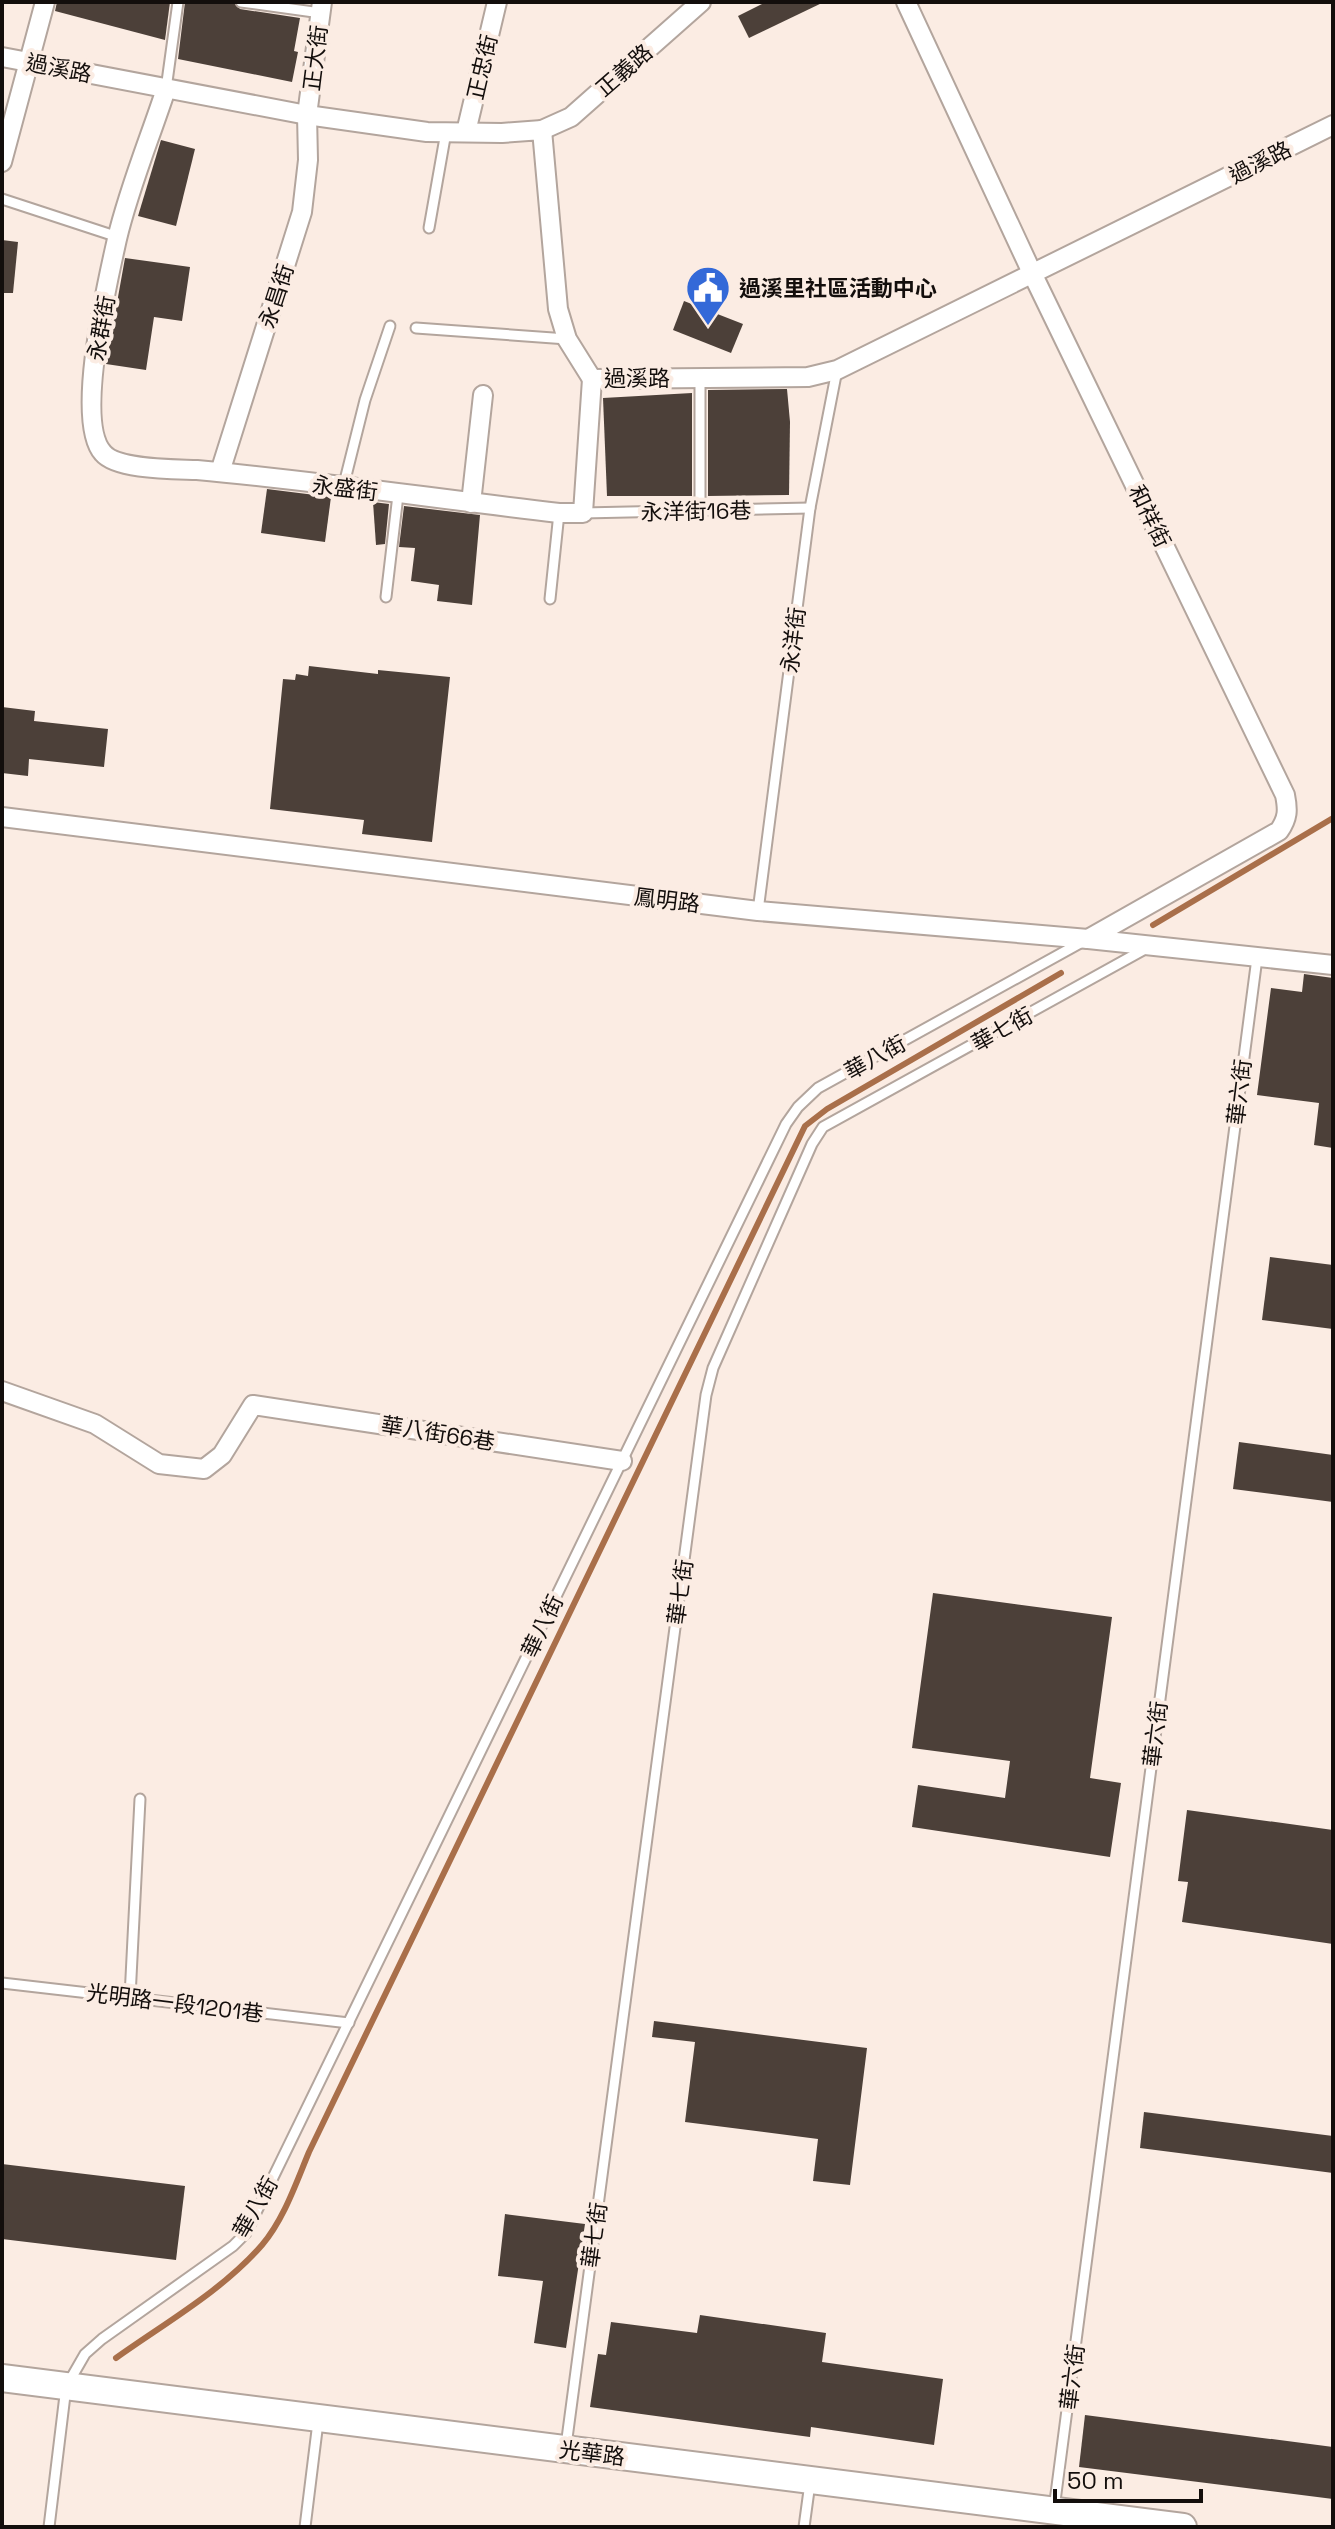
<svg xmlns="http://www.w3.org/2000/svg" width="1335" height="2529" font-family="'Space Grotesk','Noto Sans TC',sans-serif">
	<rect width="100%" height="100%" fill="#fbece3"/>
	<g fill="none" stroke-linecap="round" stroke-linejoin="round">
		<g stroke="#a96f4a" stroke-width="6">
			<polyline points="1153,925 1333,818"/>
			<path d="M116 2358C165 2323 222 2291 262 2245 284 2219 296 2183 309 2152L805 1126 827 1109 1061 973"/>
		</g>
	</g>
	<g fill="#4c4039">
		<polygon points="57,2 170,2 165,40 55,11"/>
		<polygon points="185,2 234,2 240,9 300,18 294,51 298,52 292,82 178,59"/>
		<polygon points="766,2 824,2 749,38 738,16"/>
		<polygon points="161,140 195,149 176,226 138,216"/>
		<polygon points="2,240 18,242 13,293 2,293"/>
		<polygon points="125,258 190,267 182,321 154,317 146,370 106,364"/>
		<polygon points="684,301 743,324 731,353 673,330"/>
		<polygon points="787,389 790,422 789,495 708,496 708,390"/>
		<polygon points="692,393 692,496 607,496 603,398"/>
		<polygon points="267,489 331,497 325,542 261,533"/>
		<polygon points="373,502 389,504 385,544 376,545"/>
		<polygon points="404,506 480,515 472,605 437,601 439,585 411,581 415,548 399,547"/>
		<polygon points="309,666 378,674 378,670 450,677 432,842 362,834 364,820 270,809 283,679 295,680 296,674 308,676"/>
		<polygon points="2,707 35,711 34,721 108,729 104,767 29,759 28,776 2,773"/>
		<polygon points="1304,974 1333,978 1333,1148 1314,1145 1319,1103 1257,1095 1271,988 1302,992"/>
		<polygon points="1270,1257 1333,1265 1333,1329 1262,1320"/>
		<polygon points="1239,1442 1333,1455 1333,1502 1233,1489"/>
		<polygon points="933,1593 1112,1617 1090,1778 1121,1783 1110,1857 912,1827 918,1785 1005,1798 1010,1761 912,1748"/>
		<polygon points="1187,1810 1333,1830 1333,1944 1182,1922 1188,1882 1178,1881"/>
		<polygon points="654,2021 867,2048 850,2185 813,2181 818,2139 685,2122 695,2042 652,2037"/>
		<polygon points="1144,2112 1333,2136 1333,2173 1140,2148"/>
		<polygon points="2,2164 185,2186 176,2260 2,2239"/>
		<polygon points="505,2214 585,2224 566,2348 534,2343 543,2281 498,2276"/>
		<polygon points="700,2315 826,2333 822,2362 943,2379 934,2445 811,2427 810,2437 590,2407 598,2354 606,2355 611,2322 697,2333"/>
		<polygon points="1085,2415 1333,2447 1333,2499 1079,2467"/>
	</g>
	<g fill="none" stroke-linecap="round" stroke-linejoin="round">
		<g stroke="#b3a59d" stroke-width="13">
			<g id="lane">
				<polyline points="241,2 321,13"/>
				<polyline points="166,89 178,2"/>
				<polyline points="2,199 118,237"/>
				<polyline points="429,228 446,132"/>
				<polyline points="416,328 567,339"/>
				<polyline points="343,488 365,400 390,326"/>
				<polyline points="700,511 700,378"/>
				<polyline points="583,513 810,508"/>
				<polyline points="386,597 398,495"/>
				<polyline points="550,599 559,513"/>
				<polyline points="758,911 810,508 837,370"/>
				<polyline points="2,1983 349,2023"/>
				<polyline points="130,1997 140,1799"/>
				<polyline points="566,2446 706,1395 713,1368 812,1144 823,1127 1145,949"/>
				<polyline points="1054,2509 1257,958"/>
				<polyline points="49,2527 66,2387 85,2354 102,2339 233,2246 246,2233 786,1124 798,1107 818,1088 1082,942"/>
				<polyline points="305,2527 318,2422"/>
				<polyline points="804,2527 810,2483"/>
			</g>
		</g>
		<g stroke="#b3a59d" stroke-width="22">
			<g id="street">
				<path d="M906 2 1033 275 1285 795C1288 810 1288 818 1279 831L1088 939"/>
				<polyline points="2,57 307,115 427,132 502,133 542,130 558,309 567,339 592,379 808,377 837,370 1333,125"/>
				<path d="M166 89C150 138 129 188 117 239 108 280 74 421 103 453 117 470 175 469 197 470 318 481 438 499 559 513H583L592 379"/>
				<polyline points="542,130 571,117 701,2"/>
				<polyline points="466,132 497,2"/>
				<polyline points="2,162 45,2"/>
				<polyline points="220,472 302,212 308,160 307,115 322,2"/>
				<polyline points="471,503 483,395"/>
				<polyline points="2,817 758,911 1088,939 1333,965"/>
				<polyline points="2,1391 95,1424 159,1464 204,1469 222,1455 253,1405 622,1461"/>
			</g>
		</g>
		<g stroke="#b3a59d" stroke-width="30">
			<polyline id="secondary" points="2,2378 1183,2527"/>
		</g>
		<use href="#lane" stroke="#fff" stroke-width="9"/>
		<use href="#street" stroke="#fff" stroke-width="18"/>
		<use href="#secondary" stroke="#fff" stroke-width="26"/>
	</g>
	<defs>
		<g id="civic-pin" transform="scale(2.3)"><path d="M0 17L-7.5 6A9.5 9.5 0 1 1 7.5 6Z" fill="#3369d8" stroke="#fbece3"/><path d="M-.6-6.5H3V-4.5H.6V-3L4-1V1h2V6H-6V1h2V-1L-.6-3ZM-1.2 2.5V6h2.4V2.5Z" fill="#fff"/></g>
	</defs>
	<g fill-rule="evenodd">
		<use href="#civic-pin" x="708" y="288"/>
	</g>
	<g text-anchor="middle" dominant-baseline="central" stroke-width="8" stroke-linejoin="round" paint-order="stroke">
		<g font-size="22" fill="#130e0c" stroke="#fbece3">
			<text transform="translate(315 58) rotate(-83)">正大街</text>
			<text transform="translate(482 67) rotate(-77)">正忠街</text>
			<text transform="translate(59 68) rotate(11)">過溪路</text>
			<text transform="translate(624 70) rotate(-41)">正義路</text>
			<text transform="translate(1260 162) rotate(-27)">過溪路</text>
			<text transform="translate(276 296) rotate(-72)">永昌街</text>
			<text transform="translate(101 328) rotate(-80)">永群街</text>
			<text x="637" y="378">過溪路</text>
			<text transform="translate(345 488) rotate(7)">永盛街</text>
			<text transform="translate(696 511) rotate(-1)">永洋街16巷</text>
			<text transform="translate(1150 516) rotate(64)">和祥街</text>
			<text transform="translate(793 640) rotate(-83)">永洋街</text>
			<text transform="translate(667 900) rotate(7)">鳳明路</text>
			<text transform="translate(1002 1029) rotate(-29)">華七街</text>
			<text transform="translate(875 1057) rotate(-29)">華八街</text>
			<text transform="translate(1239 1092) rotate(-83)">華六街</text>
			<text transform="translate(438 1433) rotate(9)">華八街66巷</text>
			<text transform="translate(680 1592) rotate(-82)">華七街</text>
			<text transform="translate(542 1626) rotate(-64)">華八街</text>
			<text transform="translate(1155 1734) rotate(-83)">華六街</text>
			<text transform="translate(175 2003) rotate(7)">光明路一段1201巷</text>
			<text transform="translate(255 2207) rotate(-60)">華八街</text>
			<text transform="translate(594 2235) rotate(-82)">華七街</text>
			<text transform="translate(1072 2377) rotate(-83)">華六街</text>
			<text transform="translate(592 2453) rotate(7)">光華路</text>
		</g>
		<g font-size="22" font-weight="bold" fill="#130e0c" stroke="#fbece3" text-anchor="start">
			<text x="739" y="288">過溪里社區活動中心</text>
		</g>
	</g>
	<rect width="1335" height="2529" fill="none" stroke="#130e0c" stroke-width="8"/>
	<path d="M1055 2489v12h146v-12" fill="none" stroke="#130e0c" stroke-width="4"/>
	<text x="1067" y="2489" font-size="24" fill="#130e0c" stroke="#fbece3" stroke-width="6" paint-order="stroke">50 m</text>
</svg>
